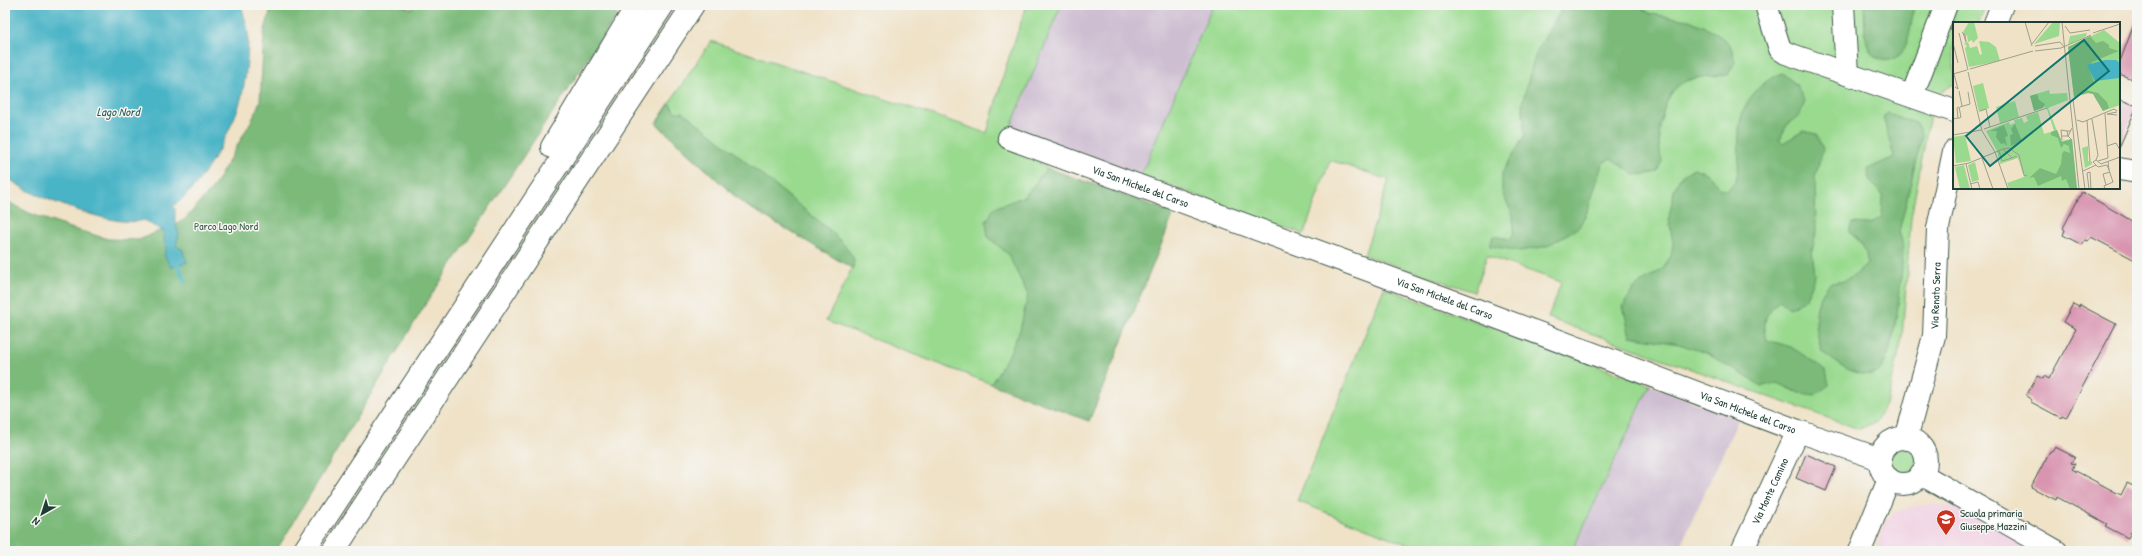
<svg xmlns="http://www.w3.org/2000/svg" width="2142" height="556" font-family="'Patrick Hand',sans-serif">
	<rect width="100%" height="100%" fill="#f6f6f2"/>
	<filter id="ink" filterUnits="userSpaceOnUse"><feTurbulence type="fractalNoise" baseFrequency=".025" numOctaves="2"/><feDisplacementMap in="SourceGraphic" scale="8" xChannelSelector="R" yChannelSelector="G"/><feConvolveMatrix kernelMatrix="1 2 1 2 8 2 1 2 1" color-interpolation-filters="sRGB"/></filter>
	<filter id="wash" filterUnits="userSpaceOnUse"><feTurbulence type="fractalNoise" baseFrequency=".012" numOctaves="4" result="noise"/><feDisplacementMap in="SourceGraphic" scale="16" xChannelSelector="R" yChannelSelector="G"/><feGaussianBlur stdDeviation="0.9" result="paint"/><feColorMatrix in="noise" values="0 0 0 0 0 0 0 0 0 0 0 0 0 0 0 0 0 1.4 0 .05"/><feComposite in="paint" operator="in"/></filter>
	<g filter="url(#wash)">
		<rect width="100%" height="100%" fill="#efe2c7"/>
		<polygon fill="#f1d0e3" points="1932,504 1960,507 2039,551 1875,551 1886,520 1895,512 1912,506"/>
		<g fill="#cebed1">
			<polygon points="604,5 624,5 617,15"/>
			<polygon points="1061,5 1213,5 1141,175 1011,127"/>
			<polygon points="1650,385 1738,420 1678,551 1572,551"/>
		</g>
		<g fill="#9ada8f" stroke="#5c8c62">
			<polygon points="1027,5 1061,5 1011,127 1036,158 1047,168 1174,213 1089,421 826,321 852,268 742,203 656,123 711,41 987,133 1006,66"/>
			<polygon points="1213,5 1985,5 1979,23 1954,23 1954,84 1935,96 1930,114 1911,218 1902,339 1888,399 1876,422 1859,429 1548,318 1561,282 1487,256 1474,292 1364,255 1389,180 1330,160 1304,234 1141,175"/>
			<polygon points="1384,288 1650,385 1572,551 1424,551 1297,501"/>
			<circle cx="1903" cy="461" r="14"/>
		</g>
		<g fill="#7bba7a" stroke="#4d7c57">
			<polygon points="272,5 399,5 412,9 414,5 604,5 617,15 425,305 276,551 5,551 5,200 29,213 67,227 108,239 139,240 184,220 213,188 253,118 260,101 264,33"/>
			<path d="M1564 5H1637L1651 14 1689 20 1710 29 1730 44 1735 62 1728 75C1714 76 1694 76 1682 83 1661 96 1655 139 1662 161L1657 172C1629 179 1633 171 1610 158L1602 164 1588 210 1579 227 1547 246 1520 251 1490 246 1493 236 1510 239 1514 233 1513 216 1502 192V173L1525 135 1522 103 1536 53Z"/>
			<path d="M1864 5H1914C1911 23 1910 65 1882 60 1876 58 1871 54 1869 48 1863 35 1865 19 1864 5Z"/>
			<path d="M1782 73 1796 84 1805 102 1800 114 1787 125 1779 140 1783 143 1803 131 1816 134 1823 149 1815 177 1816 233 1812 251 1815 275 1806 299 1789 308 1780 300C1765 314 1762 320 1767 340L1791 347 1826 370 1829 385 1815 395 1799 393 1778 383 1762 386 1706 353 1679 344 1630 336 1623 306 1635 287 1661 270 1671 256 1673 244 1669 218 1674 190 1681 176 1694 168C1707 173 1714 177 1720 189L1727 190C1730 187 1733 184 1735 181 1741 172 1737 136 1740 123 1744 100 1761 81 1782 73Z"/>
			<polygon points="670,104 675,112 683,112 714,136 832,232 847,248 854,259 853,269 743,203 656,123"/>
			<path d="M1888 113 1916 123 1922 136 1899 232C1901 237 1902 242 1903 247 1903 267 1895 367 1876 373 1857 380 1836 362 1822 352 1814 327 1811 303 1830 283 1848 282 1854 277 1867 264 1867 248 1861 242 1849 232L1853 223 1869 224 1882 217 1883 197 1869 179 1868 169 1894 157 1883 117Z"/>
			<polygon points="1047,168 1174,213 1089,421 991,384 1008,356 1020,330 1028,295 1008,254 988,237 986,222 994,208 1025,196"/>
		</g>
		<path fill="#49b4c6" stroke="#34787d" d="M5 5H240L242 8C244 17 248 26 248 35 248 55 246 79 241 99 232 131 201 188 173 206L175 209V220L179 234 176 246 182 249 187 262 171 268 164 255 166 249 163 231 143 220C121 228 60 205 38 195 26 191 16 183 5 177Z"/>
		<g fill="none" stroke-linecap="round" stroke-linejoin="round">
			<polyline stroke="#49b4c6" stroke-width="4.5" points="178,265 185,282"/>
		</g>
		<g id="blocks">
			<g fill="#d995b0">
				<polygon points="2136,19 2137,20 2137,81 2119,74 2119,64"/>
				<polygon points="2119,99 2137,106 2119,148"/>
				<polygon points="2082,192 2137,224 2137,261 2091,237 2088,241 2085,240 2082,245 2063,235 2065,230 2063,228"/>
				<polygon points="2073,304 2079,307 2080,305 2116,324 2066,418 2062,416 2061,418 2031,402 2032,400 2026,396 2037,376 2043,379 2044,376 2049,379 2076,329 2063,322"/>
				<polygon points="2055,447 2075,457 2071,463 2075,464 2072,469 2121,495 2127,483 2137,488 2137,521 2128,538 2105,526 2107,524 2057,497 2056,500 2031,487 2050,451 2052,452"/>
				<polygon points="1806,454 1836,467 1826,491 1796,478"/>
			</g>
		</g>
	</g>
	<g filter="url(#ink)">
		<use href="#blocks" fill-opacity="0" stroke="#3e564a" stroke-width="1"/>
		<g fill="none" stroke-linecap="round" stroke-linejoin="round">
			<g stroke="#3e564a" stroke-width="24">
				<g id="minor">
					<polyline points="1766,5 1780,49 1786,53 1847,74"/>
					<polyline points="1843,5 1847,74 1954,111"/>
					<polyline points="1995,23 2002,5"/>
					<polyline points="1912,96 1946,5"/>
					<path id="s1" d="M1009 138 1477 310 1798 431 1880 459"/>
					<polyline points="2119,169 2137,172"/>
					<circle cx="1903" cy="461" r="23"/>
					<path id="s2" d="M1906 439 1934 336 1938 228 1954 151"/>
					<polyline points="1921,474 2056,551"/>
					<path id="s3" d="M1742 551 1798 431"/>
					<polyline points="1860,551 1889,479"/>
				</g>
			</g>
			<g stroke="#3e564a" stroke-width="24">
				<g id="highway">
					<polyline points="552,147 637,5"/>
					<polyline points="304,551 663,5"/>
					<polyline points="334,551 693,5"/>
				</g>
			</g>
			<use href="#minor" stroke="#fff" stroke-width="22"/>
			<use href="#highway" stroke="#fff" stroke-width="22"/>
		</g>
	</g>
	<defs>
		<g id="school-pin" transform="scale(1)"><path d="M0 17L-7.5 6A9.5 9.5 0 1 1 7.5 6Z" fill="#c8321e" stroke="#f6f6f2"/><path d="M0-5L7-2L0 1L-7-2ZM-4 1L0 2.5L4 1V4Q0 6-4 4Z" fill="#fff"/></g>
	</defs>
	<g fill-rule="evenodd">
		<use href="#school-pin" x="1946" y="519"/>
	</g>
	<g text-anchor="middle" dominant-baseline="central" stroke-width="3" stroke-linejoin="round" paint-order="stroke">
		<g font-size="11" fill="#1f3d34" stroke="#f6f6f2">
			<text stroke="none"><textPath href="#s1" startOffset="140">Via San Michele del Carso</textPath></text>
			<text stroke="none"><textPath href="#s2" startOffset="147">Via Renato Serra</textPath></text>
			<text stroke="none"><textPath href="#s1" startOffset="464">Via San Michele del Carso</textPath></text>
			<text stroke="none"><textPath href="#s1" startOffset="788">Via San Michele del Carso</textPath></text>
			<text stroke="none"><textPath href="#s3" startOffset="66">Via Monte Camino</textPath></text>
		</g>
		<g font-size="11" fill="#385c46" stroke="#f6f6f2">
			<text x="226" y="226">Parco Lago Nord</text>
		</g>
		<g font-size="11" fill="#1f3d34" stroke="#f6f6f2" text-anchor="start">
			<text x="1960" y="513">Scuola primaria<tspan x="1960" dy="13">Giuseppe Mazzini</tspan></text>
		</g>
		<g font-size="12" font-style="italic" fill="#2a5b58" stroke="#f6f6f2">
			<text x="118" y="111">Lago Nord</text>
		</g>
	</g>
	<g transform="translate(1953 22)">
		<rect width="167" height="167" fill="#efe2c7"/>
		<path d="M16 0H21L25 16 20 21 19 18 15 20 14 14 17 12 13 14 10 10ZM100 0H107L106 14 81 22ZM151 8 167 21V83L150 89 140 72 135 71 121 75 115 25ZM134 11 133 14 115 23 117 14ZM26 19 36 20 43 25 47 39 16 45 12 26 14 24 11 21 15 20 17 26 24 24 27 33 29 32ZM30 61 36 86 26 90 20 64ZM96 68 97 72 114 71 115 78 95 86 108 119 119 117 124 167H56L54 161 71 155 65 136 47 142 44 129 33 109 56 100 57 103 62 101 61 98 69 96 71 101 75 99 73 94 85 90 91 112 101 109 94 87 77 74ZM62 79 66 95 47 101 43 85ZM12 113 18 139 3 141 0 115ZM135 124V139L139 140V142L132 146 129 126ZM22 140 26 158 19 160 15 143ZM11 143 17 167H7L2 145Z" fill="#9ada8f"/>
		<path d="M137 14 143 21 150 19 156 23V26L166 29 139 40 136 45 141 61 133 68 145 71 154 80 156 86 150 89 140 72 135 71 121 75 115 25ZM84 72 86 78 92 82 90 86 81 89 77 74ZM62 102 69 119 58 124 57 113 60 112 58 107ZM51 103 55 114 52 115 54 124 51 121 48 122 43 115 44 109H37ZM104 108 109 120 119 117 124 167H117L113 157 109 159 108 154 85 164 81 155 76 156 87 146 103 152 108 142 109 132 111 129 117 131 116 124 111 122 108 126 105 116 98 113V110Z" fill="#7bba7a"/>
		<path d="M152 38H163L167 41 166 56 142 59 134 43Z" fill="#49b4c6"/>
		<path fill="none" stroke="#9ca08c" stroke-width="1" d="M72 0 79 24M109 0 126 167M112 4 117 11 137 8M9 10 12 13 13 20 10 11M6 11 15 48M140 11 167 2M0 21 5 41M79 22 96 0M82 24 107 20 112 26M82 29 108 26 138 13M17 47 80 29M15 50 29 109 42 130 55 167M0 52 14 48M1 52 5 67 2 65M6 69 9 84M120 78 132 167M7 85 17 82 15 70M27 89 33 87 37 105M164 90 154 92 164 93M0 97 5 96H7L8 95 6 85 4 86 5 96M139 97 145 133 143 138M124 98 130 100 161 87 164 89M134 98 137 140M119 106 115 114 119 118M31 107 94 86M0 113 28 108M109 114H115L114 109H118M109 118 108 108 114 109M154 124 163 121 167 128M50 127 56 126 66 133 71 153 74 154M46 129 49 139 59 136M29 136 40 167M145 139 155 136 152 91M13 142 19 167M148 142 143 138 140 140 145 145 154 143 156 148 155 139M148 142 167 135M0 144 16 141 50 127 59 136 64 134M130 149 143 143M17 162 25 160 27 167M153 163 150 152 157 150M136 167 134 151 137 150 138 167M152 167 151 164 160 160 156 148"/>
		<path fill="#0f766e" fill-opacity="0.15" stroke="#0f766e" stroke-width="2" d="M131 18 156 49 37 144 13 114Z"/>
		<rect width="167" height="167" fill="none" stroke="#1f3d34" stroke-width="2"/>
	</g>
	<rect width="2142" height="556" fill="none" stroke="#f6f6f2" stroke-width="20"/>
	<g transform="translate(42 514) rotate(219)" stroke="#f6f6f2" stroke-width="3" paint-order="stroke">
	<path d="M0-3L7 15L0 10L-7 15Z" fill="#1f3d34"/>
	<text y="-6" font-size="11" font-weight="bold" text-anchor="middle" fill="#1f3d34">N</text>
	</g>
</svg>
